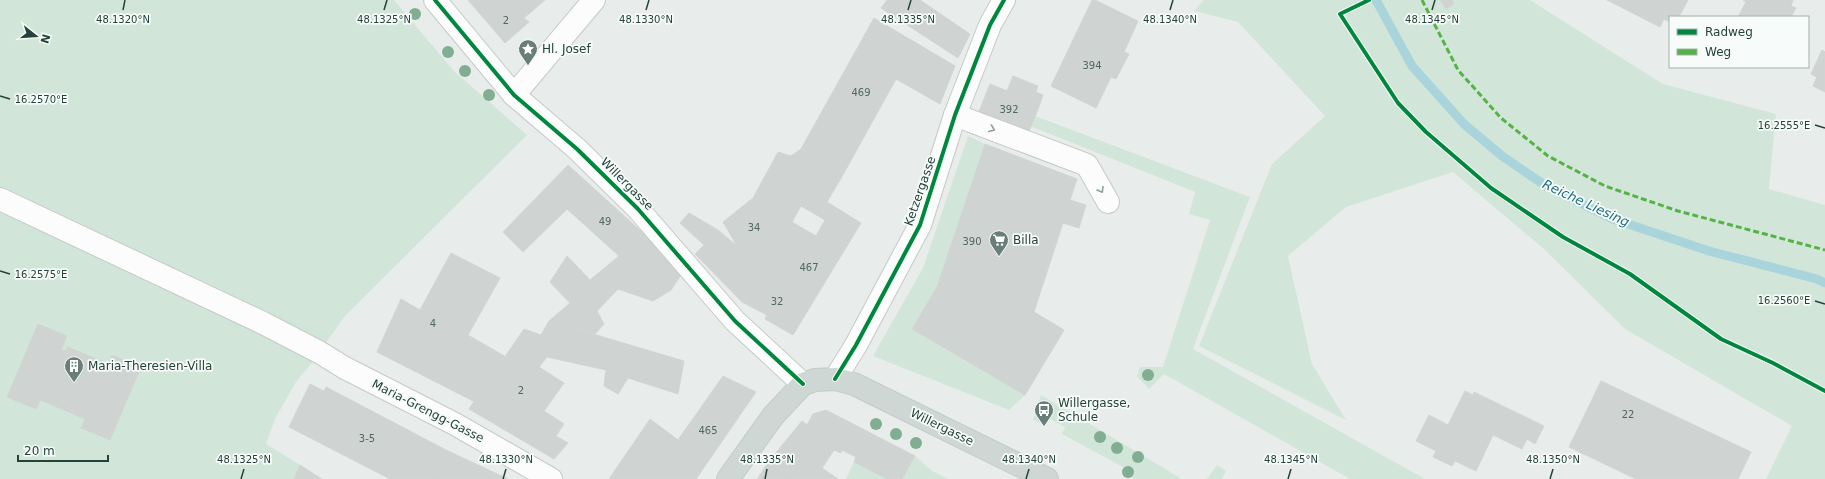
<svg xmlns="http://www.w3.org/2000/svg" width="1825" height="479" font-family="'DejaVu Sans',sans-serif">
	<rect width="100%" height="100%" fill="#e8edeb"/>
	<g fill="#d1e6d8">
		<polygon points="0,0 394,0 454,71 527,135 345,316 310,365 296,382 276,417 266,444 300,465 294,479 0,479"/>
		<polygon points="1204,0 1530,0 1663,84 1776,114 1769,189 1825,205 1825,479 1766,479 1792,426 1625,329 1545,250 1453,172 1346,207 1288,256 1312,364 1346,420 1199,346 1272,164 1325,116 1238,22 1194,11"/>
		<polygon points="1035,116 1250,197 1193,349 1425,479 1350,479 1164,374 1149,389 1137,376 1140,367 1163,367 1210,220 1189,214 1195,192 1030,126"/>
		<polygon points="968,136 985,144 937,287 912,328 1025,395 1009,410 873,356 923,268"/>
		<polygon points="1041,395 1182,479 1135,479 1122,472 1123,467 1062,434 1065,427 1048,418 1044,425 1033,420"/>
		<polygon points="915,456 932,471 948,479 902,479"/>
		<polygon points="854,462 887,479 846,479"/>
		<polygon points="1217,465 1226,471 1222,479 1207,479"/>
	</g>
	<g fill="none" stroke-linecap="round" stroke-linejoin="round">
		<polyline stroke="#a9d4db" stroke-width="9" points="1376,0 1412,66 1464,124 1502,156 1546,186 1613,219 1709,251 1817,279 1825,283"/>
	</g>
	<g fill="#cfd4d2" stroke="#d1d6d4" fill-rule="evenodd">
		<polygon points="468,0 545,0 524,18 529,22 505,43"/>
		<polygon points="887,0 920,0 970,34 958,58 881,8"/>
		<polygon points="1092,0 1095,0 1138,21 1124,52 1129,54 1116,79 1111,77 1096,108 1051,86"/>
		<polygon points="1440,0 1452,0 1454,4 1446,9"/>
		<polygon points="1607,0 1688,0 1679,17 1670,17 1670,22 1664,19 1660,27"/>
		<polygon points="1743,0 1793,0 1791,6 1796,8 1791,17 1738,17 1746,2"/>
		<polygon points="874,18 955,66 940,104 896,79 844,173 801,149"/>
		<polygon points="1822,50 1825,52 1825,92 1813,86 1817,77 1811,74"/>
		<polygon points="1013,76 1038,86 1036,92 1043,95 1040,104 1007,91"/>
		<polygon points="990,84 1040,104 1028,134 978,114"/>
		<polygon points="985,144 1077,179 1070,200 1086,205 1079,228 1063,223 1034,312 1064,330 1025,395 912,329 937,287"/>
		<polygon points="801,149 820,160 756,275 762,279 742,302 695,254 704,245 680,223 689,213 718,230 737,246 723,222 753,198 778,152 791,156"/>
		<path d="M820 160 844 173 827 202 861 223 793 335 765 319 767 315 742 302 762 279 756 275ZM801 206 825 220 816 236 792 222Z"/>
		<polygon points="568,165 643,233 619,256 567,209 523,252 503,232"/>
		<polygon points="643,233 681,275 671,290 653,301 618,289 597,311 604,324 595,334 549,321 570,303 550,282 567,256 590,280 619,256"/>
		<polygon points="451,253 500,278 468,335 506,357 475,402 377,352 401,299 420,310"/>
		<polygon points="549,321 684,361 678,394 628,378 618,394 604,386 606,370 547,357 539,367 564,383 544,411 564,424 556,436 568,443 554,459 469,409 524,329 541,335"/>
		<polygon points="38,324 67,336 61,350 66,351 68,347 104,362 102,367 106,369 112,355 141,367 110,440 81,428 85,419 40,400 36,409 7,397"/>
		<polygon points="723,376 756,392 696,479 609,479 650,419 678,440"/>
		<polygon points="1601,381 1751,452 1738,479 1636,479 1569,447"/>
		<polygon points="310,384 324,391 326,387 446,450 431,479 390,479 289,427"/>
		<polygon points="1465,391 1473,395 1474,392 1544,426 1535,444 1527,439 1522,449 1493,435 1476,471 1455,461 1452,466 1433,457 1436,451 1416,441 1429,415 1448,425"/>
		<polygon points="826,410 915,456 902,479 887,479 854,462 856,457 842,450 841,453 834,450 822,468 838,479 800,479 770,460 802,421 807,425 813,414"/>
		<polygon points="446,450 508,479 431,479"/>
		<polygon points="770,460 800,479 757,479"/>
		<polygon points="300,465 322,479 294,479"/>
	</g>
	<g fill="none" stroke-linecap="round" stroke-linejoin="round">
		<g stroke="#c5cac8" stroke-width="24">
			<g id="minor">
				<polyline points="435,0 514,95 577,149 638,209 735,321 803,384"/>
				<polyline points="514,95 594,0"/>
				<polyline points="955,115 1087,165 1108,202"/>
				<polyline points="0,199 263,323 319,352 345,368 453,423 551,479"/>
				<polyline points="835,379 856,345 920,225 955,115 990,25 1004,0"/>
			</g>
		</g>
		<g stroke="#c3ccc9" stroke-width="24">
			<polyline id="major" points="728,479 773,416 803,384 815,380 835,379 854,384 1047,479"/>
		</g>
		<use href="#minor" stroke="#fcfcfc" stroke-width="22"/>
		<use href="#major" stroke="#cfd7d5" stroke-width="22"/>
		<polyline stroke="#55b346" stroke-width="3" stroke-dasharray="6 3" stroke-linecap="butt" points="1422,0 1458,70 1501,118 1548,156 1605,186 1678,211 1825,250"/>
		<g stroke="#f7fbf9" stroke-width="6">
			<g id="cycleway">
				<polyline points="435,0 514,95 577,149 638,209 735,321 803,384"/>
				<polyline points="1369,0 1340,14 1398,103 1426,132 1491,188 1563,237 1630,274 1721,339 1773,363 1825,391"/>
				<polyline points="835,379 856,345 920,225 955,115 990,25 1004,0"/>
			</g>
		</g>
		<use href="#cycleway" stroke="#00873e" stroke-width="4"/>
	</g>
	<g fill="#81ae93">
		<circle cx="415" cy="14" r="6"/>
		<circle cx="448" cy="52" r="6"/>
		<circle cx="465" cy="71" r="6"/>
		<circle cx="489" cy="95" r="6"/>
		<circle cx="1148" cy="375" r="6"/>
		<circle cx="876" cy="424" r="6"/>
		<circle cx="896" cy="434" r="6"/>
		<circle cx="1100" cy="437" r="6"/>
		<circle cx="916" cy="443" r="6"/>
		<circle cx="1117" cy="448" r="6"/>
		<circle cx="1138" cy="457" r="6"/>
		<circle cx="1128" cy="472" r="6"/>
	</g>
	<defs><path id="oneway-chevron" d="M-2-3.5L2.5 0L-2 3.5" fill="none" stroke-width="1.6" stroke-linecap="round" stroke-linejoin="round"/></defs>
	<g stroke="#909f9b">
		<use href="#oneway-chevron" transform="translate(992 129) rotate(21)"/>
		<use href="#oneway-chevron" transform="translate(1101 190) rotate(60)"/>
	</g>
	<path fill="none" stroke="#24423a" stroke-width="1.5" d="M123 10 125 0M384 10 387 0M646 10 649 0M908 10 911 0M1170 10 1173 0M1432 10 1435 0M0 96 10 99M1815 125 1825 128M0 271 10 274M1815 301 1825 304M241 479 244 469M503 479 506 469M765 479 767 469M1026 479 1029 469M1288 479 1291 469M1550 479 1553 469"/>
	<defs>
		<g id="sight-pin" transform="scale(1)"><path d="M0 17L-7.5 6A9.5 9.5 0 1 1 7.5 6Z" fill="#697e78" stroke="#f7fbf9"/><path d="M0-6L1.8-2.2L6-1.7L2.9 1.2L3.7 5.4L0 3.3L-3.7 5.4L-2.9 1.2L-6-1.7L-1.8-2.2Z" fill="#fff"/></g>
		<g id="supermarket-pin" transform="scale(1)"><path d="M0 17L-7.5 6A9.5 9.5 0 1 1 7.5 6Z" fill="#697e78" stroke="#f7fbf9"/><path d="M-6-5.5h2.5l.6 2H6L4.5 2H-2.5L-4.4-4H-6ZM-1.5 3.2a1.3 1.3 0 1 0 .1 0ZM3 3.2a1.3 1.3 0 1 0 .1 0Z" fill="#fff"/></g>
		<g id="building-pin" transform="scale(1)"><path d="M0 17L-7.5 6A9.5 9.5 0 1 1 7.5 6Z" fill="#697e78" stroke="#f7fbf9"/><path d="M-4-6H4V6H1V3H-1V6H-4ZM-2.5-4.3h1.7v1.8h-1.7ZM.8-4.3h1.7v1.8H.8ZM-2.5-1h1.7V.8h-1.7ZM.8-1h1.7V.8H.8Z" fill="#fff"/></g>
		<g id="bus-pin" transform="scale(1)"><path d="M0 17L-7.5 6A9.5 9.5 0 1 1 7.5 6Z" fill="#697e78" stroke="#f7fbf9"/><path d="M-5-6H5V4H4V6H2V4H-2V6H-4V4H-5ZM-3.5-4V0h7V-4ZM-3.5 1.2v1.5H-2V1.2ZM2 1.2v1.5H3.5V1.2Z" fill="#fff"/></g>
	</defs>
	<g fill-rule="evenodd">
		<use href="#sight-pin" x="528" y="49"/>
		<use href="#supermarket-pin" x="999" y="240"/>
		<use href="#building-pin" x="74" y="366"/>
		<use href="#bus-pin" x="1044" y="410"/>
	</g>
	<g text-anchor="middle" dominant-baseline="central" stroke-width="3.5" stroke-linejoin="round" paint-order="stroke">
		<g font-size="10" fill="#506761">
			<text x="506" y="20">2</text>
			<text x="1092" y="65">394</text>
			<text x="861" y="92">469</text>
			<text x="1009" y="109">392</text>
			<text x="605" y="221">49</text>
			<text x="754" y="227">34</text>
			<text x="972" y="241">390</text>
			<text x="809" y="267">467</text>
			<text x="777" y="301">32</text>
			<text x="433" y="323">4</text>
			<text x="521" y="390">2</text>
			<text x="1628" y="414">22</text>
			<text x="708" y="430">465</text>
			<text x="367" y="438">3-5</text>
		</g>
		<g font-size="12" fill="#24423a" stroke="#f7fbf9" text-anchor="start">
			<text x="542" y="49">Hl. Josef</text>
			<text x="1013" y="240">Billa</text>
			<text x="88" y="366">Maria-Theresien-Villa</text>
			<text x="1058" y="403">Willergasse,<tspan x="1058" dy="14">Schule</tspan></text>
		</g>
		<g font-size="12" fill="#24423a" stroke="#f7fbf9">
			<text transform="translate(627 184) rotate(45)">Willergasse</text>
			<text transform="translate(920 191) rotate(-71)">Ketzergasse</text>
			<text transform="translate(428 411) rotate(27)">Maria-Grengg-Gasse</text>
			<text transform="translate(942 427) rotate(26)">Willergasse</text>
		</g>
		<g font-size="13" font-style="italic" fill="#1c6f80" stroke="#f7fbf9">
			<text transform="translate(1586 203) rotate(25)">Reiche Liesing</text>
		</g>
	</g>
	<g font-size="10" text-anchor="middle" fill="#24423a" stroke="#f7fbf9" stroke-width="3.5" stroke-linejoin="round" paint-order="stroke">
		<text x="123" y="23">48.1320°N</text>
		<text x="384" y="23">48.1325°N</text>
		<text x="646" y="23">48.1330°N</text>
		<text x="908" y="23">48.1335°N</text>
		<text x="1170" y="23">48.1340°N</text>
		<text x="1432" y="23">48.1345°N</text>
		<text x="41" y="103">16.2570°E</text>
		<text x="1784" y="129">16.2555°E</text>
		<text x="41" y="278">16.2575°E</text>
		<text x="1784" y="304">16.2560°E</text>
		<text x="244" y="463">48.1325°N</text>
		<text x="506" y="463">48.1330°N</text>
		<text x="767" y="463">48.1335°N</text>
		<text x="1029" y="463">48.1340°N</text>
		<text x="1291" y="463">48.1345°N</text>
		<text x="1553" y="463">48.1350°N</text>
	</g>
	<rect x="1669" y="16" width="140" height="52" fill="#f7fbf9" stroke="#a3b1ad"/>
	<rect x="1677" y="29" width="20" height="6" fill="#00873e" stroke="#a3b1ad"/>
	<text x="1705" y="36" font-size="12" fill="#24423a">Radweg</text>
	<rect x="1677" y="49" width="20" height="6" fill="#55b346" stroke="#a3b1ad"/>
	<text x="1705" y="56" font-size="12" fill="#24423a">Weg</text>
	<g transform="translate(36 36) rotate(107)" stroke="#f7fbf9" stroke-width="3" paint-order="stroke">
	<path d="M0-3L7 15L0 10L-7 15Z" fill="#24423a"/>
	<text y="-6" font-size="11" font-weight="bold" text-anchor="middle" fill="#24423a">N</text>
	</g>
	<path d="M18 455v6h90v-6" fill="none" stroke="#24423a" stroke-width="2"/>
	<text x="24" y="455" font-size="12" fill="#24423a" stroke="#f7fbf9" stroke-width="3" paint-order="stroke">20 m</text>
</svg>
